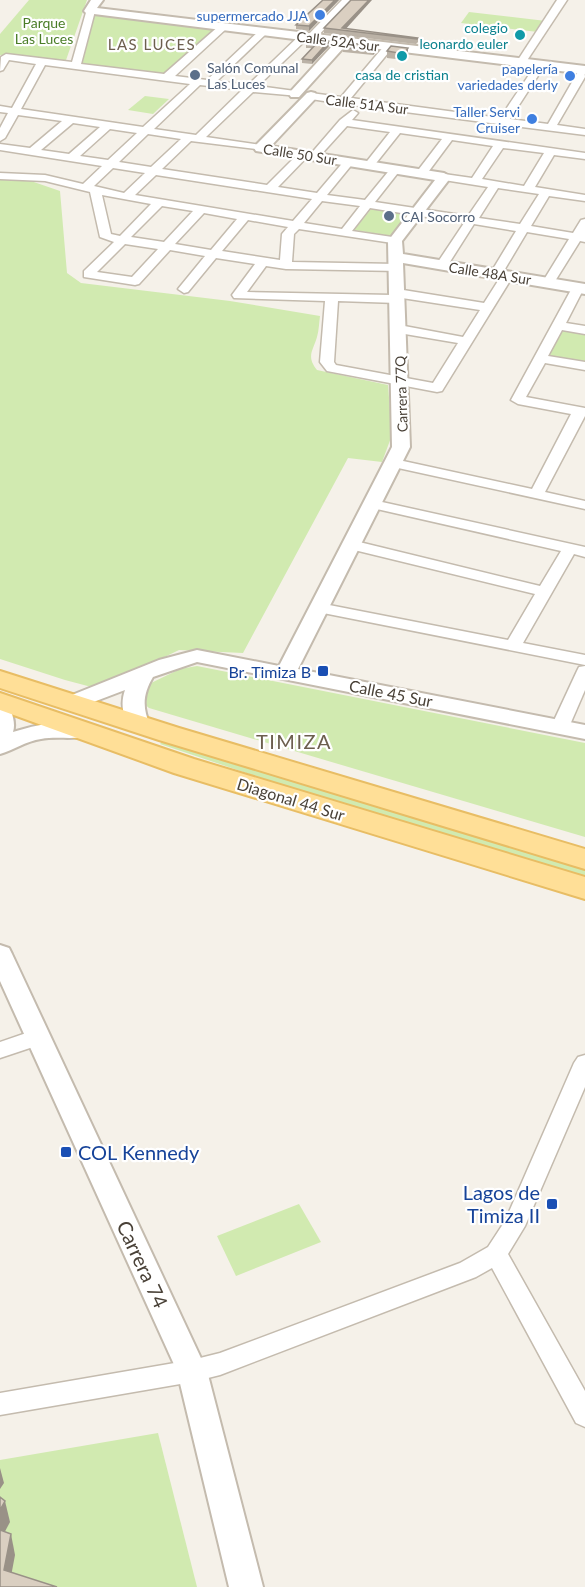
<svg xmlns="http://www.w3.org/2000/svg" width="585" height="1587" font-family="Lato,sans-serif">
	<rect width="100%" height="100%" fill="#f5f1e9"/>
	<g fill="#d1eab0">
		<polygon points="29,0 87,0 65,63 0,55 0,34"/>
		<polygon points="469,12 546,21 538,32 461,23"/>
		<polygon points="94,14 214,30 162,76 82,65"/>
		<polygon points="145,96 169,99 153,114 128,110"/>
		<path d="M0 179 28 180 60 191 67 273 81 283 230 301 320 316C319 323 319 330 317 337 313 351 306 356 317 370L388 385 392 435 382 462 348 458 243 653 179 650 99 689 65 680 0 659Z"/>
		<polygon points="372,208 409,214 392,236 354,230"/>
		<polygon points="562,329 585,333 585,364 546,358"/>
		<polygon points="197,666 585,743 585,837 149,708 142,702 149,684 180,669"/>
		<polygon points="163,741 585,867 585,880 348,807 160,744"/>
		<polygon points="299,1204 321,1242 236,1276 217,1236"/>
		<polygon points="158,1433 197,1587 0,1587 0,1460"/>
	</g>
	<g fill="none" stroke-linecap="round" stroke-linejoin="round">
		<g stroke="#c4bbae" stroke-width="3">
			<g id="minor">
				<path d="M342 0H352L314 40 307 39 258 86 295 91 300 94 299 96 253 92 206 137 261 145 265 146V150L191 141 162 169 267 185 299 153 303 152 308 155 307 157 278 187 317 193 345 160 349 159 354 162 327 195 365 200 392 167 396 166 401 169 375 202 468 216 488 187 444 180 438 177 444 174 472 178 493 146 452 140 426 175 422 176 416 173 442 139 400 133 373 167 369 168 364 165 390 132 347 126 318 158 314 159 309 156 340 120 353 110 358 113 352 120 585 153V159L554 155 535 187 585 195V201L549 196 531 226 573 233 581 220 585 219V242L580 241 552 286H544L542 283 569 239 527 232 502 274 496 278 490 274 516 231 474 224 446 268 442 269 436 265 464 223 370 208 352 231 399 238V244L299 229 294 234 292 262 396 264 402 268 400 271 286 269 266 266 247 292 392 295 393 290 397 289 484 303 503 273H511L513 276 442 391 437 392 327 371 320 362 325 301 234 298 232 295 255 264 216 258 188 292 184 293 178 289 205 256 170 250 139 284 135 285 84 277V271L114 242 100 237 90 192 45 181 0 179V173L45 175 83 184 102 166 0 150V144L30 148 62 121 18 115 5 138 0 141V128L8 113 0 112V106L12 108 36 64 9 60 3 70 0 71 1 57 6 54 72 62 87 9 95 11 81 64 164 74 220 25H226V29L175 76 207 80 260 30H266V34L217 81 248 85 300 35 307 36ZM45 65 190 84 143 127 21 109ZM200 85 242 90 196 135 154 129ZM73 123 100 127 69 154 41 150ZM110 129 137 133 108 160 80 156ZM148 134 181 139 151 167 119 162ZM503 148 544 153 524 186 482 179ZM113 168 145 173 124 193 94 186ZM156 175 312 199 293 221 135 195ZM498 188 539 194 520 224 479 218ZM102 195 151 204 120 236 111 234ZM322 201 360 206 342 229 304 223ZM162 206 193 211 164 242 131 237ZM204 213 237 219 211 250 175 244ZM248 220 288 227 282 234 280 260 222 251ZM125 244 158 249 132 277 97 272ZM402 298 480 310 463 337 399 325 393 329 399 333 458 343 433 383 336 365 334 362 338 301 397 303 401 302Z"/>
				<polygon points="557,0 567,0 524,65 518,65 516,63"/>
				<polygon points="388,44 393,47 351,98 500,118 537,63 540,62 545,65 510,119 548,124 579,70 584,67 585,77 557,125 585,129 585,135 343,104 311,99 306,96 311,93 341,97 385,45"/>
				<polygon points="578,284 584,288 566,323 585,326 585,334 562,330 548,356 585,362 585,370 545,363 526,397 585,408 585,416 545,492 585,501 585,509 389,466 387,463 389,460 394,459 532,489 571,414 518,404 511,400 572,288"/>
				<polygon points="373,500 585,547 585,557 574,554 523,643 585,655 585,665 313,611 311,608 319,603 508,640 535,594 346,548 343,545 351,540 540,586 561,551 368,507 366,504 368,501"/>
				<polygon points="585,666 585,690 569,727 566,731 554,731 551,727 577,671 579,667"/>
				<polygon points="38,1029 45,1031 48,1037 45,1043 0,1058 0,1042"/>
				<polygon points="585,1055 585,1087 525,1226 508,1254 585,1391 585,1427 576,1423 492,1268 476,1277 220,1375 192,1382 0,1415 0,1393 192,1360 220,1353 460,1263 488,1247 505,1221 574,1063 578,1057"/>
			</g>
		</g>
		<g stroke="#c4bbae" stroke-width="4">
			<g id="tertiary">
				<polygon points="91,0 103,0 97,8 585,66 585,74 346,45 299,97 291,97 289,94 291,91 334,44 86,13 84,11"/>
				<path d="M311 92 315 93 317 96 315 99 271 146 444 173 451 177 402 241 403 254 585 284V294L403 263 410 447 298 669 585 725V739L197 662 153 677C143 694 142 707 150 725L147 730 139 732 131 730C123 717 120 704 125 690L75 709 67 707 64 702 67 697 159 660 197 650 279 666 392 447 388 241 435 180 256 151 254 148 256 145 307 93Z"/>
				<path d="M0 702 8 704C12 712 16 724 13 732 38 724 63 719 89 726L92 731 89 736C73 740 57 736 41 739 26 741 14 750 0 754Z"/>
				<polygon points="0,945 9,948 12,954 207,1371 263,1587 229,1587 177,1371 0,981"/>
			</g>
		</g>
		<g stroke="#e8bd64" stroke-width="4">
			<g id="primary">
				<polygon points="0,671 179,728 585,849 585,869 159,740 0,688"/>
				<polygon points="0,693 194,759 585,877 585,899 174,773 0,710"/>
			</g>
		</g>
		<use href="#minor" fill="#fff" fill-rule="evenodd"/>
		<use href="#tertiary" fill="#fff" fill-rule="evenodd"/>
		<use href="#primary" fill="#ffdf97" fill-rule="evenodd"/>
	</g>
	<g fill="#bbb2a6">
		<polygon points="323,0 339,0 309,31 296,29 296,25"/>
		<polygon points="324,28 346,29 418,38 418,42 416,44 324,33"/>
		<polygon points="306,43 329,46 312,64 302,63 302,59 312,48 306,48"/>
		<polygon points="343,47 377,51 373,55 343,52"/>
		<polygon points="408,48 408,55 404,60 387,58 387,51"/>
	</g>
	<g fill="#999187">
		<polygon points="335,0 339,0 309,31 309,26"/>
		<polygon points="369,0 372,0 344,31 342,28"/>
		<polygon points="329,41 329,46 312,64 312,60"/>
		<polygon points="377,46 377,51 373,55 374,51"/>
		<polygon points="408,48 408,55 404,60 404,54"/>
		<polygon points="0,1468 4,1483 0,1489"/>
		<polygon points="5,1501 10,1522 0,1541 0,1510"/>
		<polygon points="11,1534 15,1555 9,1587 4,1570"/>
	</g>
	<g fill="#dacfc1" stroke="#999187" stroke-width="1.5">
		<polygon points="323,0 335,0 309,26 296,25"/>
		<polygon points="351,0 369,0 342,28 418,38 417,39 324,28"/>
		<polygon points="311,39 329,41 312,60 302,59 316,44 306,43"/>
		<polygon points="347,43 377,46 374,51 343,47"/>
		<polygon points="391,46 408,48 404,54 387,51"/>
		<polygon points="0,1497 5,1501 0,1510"/>
		<polygon points="0,1530 11,1534 4,1570 57,1587 0,1587"/>
	</g>
	<g fill="#3f7fe0" stroke="#fff" stroke-width="2">
		<circle cx="320" cy="15" r="6"/>
		<circle cx="570" cy="76" r="6"/>
		<circle cx="532" cy="119" r="6"/>
	</g>
	<g fill="#0f9aa8" stroke="#fff" stroke-width="2">
		<circle cx="520" cy="35" r="6"/>
		<circle cx="402" cy="56" r="6"/>
	</g>
	<g fill="#5c6f8a" stroke="#fff" stroke-width="2">
		<circle cx="195" cy="75" r="6"/>
		<circle cx="389" cy="216" r="6"/>
	</g>
	<g fill="#1a4fb4" stroke="#fff" stroke-width="2">
		<rect x="317" y="665" width="12" height="12" rx="3"/>
		<rect x="60" y="1146" width="12" height="12" rx="3"/>
		<rect x="546" y="1198" width="12" height="12" rx="3"/>
	</g>
	<g text-anchor="middle" dominant-baseline="central" stroke-width="4.5" stroke-linejoin="round" paint-order="stroke">
		<g font-size="14" fill="#366cbe" stroke="#fff" text-anchor="end">
			<text x="308" y="15">supermercado JJA</text>
			<text x="558" y="68">papelería<tspan x="558" dy="16">variedades derly</tspan></text>
			<text x="520" y="111">Taller Servi<tspan x="520" dy="16">Cruiser</tspan></text>
		</g>
		<g font-size="14" fill="#4a7d27" stroke="#fff">
			<text x="44" y="22">Parque<tspan x="44" dy="16">Las Luces</tspan></text>
		</g>
		<g font-size="14" fill="#0d838f" stroke="#fff" text-anchor="end">
			<text x="508" y="27">colegio<tspan x="508" dy="16">leonardo euler</tspan></text>
			<text x="402" y="74" text-anchor="middle">casa de cristian</text>
		</g>
		<g font-size="14" fill="#494137" stroke="#fff">
			<text transform="translate(338 41) rotate(7)">Calle 52A Sur</text>
			<text transform="translate(367 104) rotate(7)">Calle 51A Sur</text>
			<text transform="translate(300 154) rotate(9)">Calle 50 Sur</text>
			<text transform="translate(490 273) rotate(9)">Calle 48A Sur</text>
			<text transform="translate(401 394) rotate(-92)">Carrera 77Q</text>
		</g>
		<g font-size="14" fill="#4e5e75" stroke="#fff" text-anchor="start">
			<text x="207" y="67">Salón Comunal<tspan x="207" dy="16">Las Luces</tspan></text>
			<text x="401" y="216">CAI Socorro</text>
		</g>
		<g font-size="15" letter-spacing="1.5" fill="#6c5f4e" stroke="#fff">
			<text x="152" y="44">LAS LUCES</text>
		</g>
		<g font-size="16" fill="#164399" stroke="#fff" text-anchor="end">
			<text x="311" y="671">Br. Timiza B</text>
		</g>
		<g font-size="16" fill="#494137" stroke="#fff">
			<text transform="translate(391 693) rotate(11)">Calle 45 Sur</text>
			<text transform="translate(291 799) rotate(17)">Diagonal 44 Sur</text>
		</g>
		<g font-size="20" letter-spacing="1.5" fill="#6c5f4e" stroke="#fff">
			<text x="294" y="741">TIMIZA</text>
		</g>
		<g font-size="20" fill="#164399" stroke="#fff" text-anchor="start">
			<text x="78" y="1152">COL Kennedy</text>
			<text x="540" y="1192" text-anchor="end">Lagos de<tspan x="540" dy="23">Timiza II</tspan></text>
		</g>
		<g font-size="20" fill="#494137" stroke="#fff">
			<text transform="translate(143 1264) rotate(65)">Carrera 74</text>
		</g>
	</g>
</svg>
